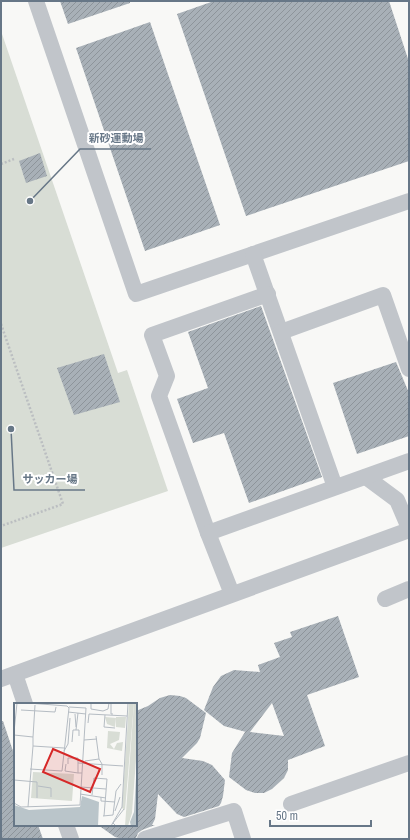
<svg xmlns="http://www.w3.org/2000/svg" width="410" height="840" font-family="'Archivo Narrow','Noto Sans JP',sans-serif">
	<defs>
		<pattern id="building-hatch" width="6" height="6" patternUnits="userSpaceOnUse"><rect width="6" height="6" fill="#a8b0b7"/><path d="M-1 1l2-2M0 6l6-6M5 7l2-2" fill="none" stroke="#8d949a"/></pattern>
	</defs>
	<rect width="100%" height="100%" fill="#f8f8f6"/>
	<polygon fill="#d8ddd5" points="1,31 118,373 127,370 168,491 1,548"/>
	<g fill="url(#building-hatch)" fill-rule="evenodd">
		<polygon points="60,1 130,1 130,3 68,24"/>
		<polygon points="214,1 389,1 409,62 409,161 246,216 177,14"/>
		<polygon points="150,22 220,225 145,251 76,48"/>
		<polygon points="40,153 47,176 26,183 19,161"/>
		<polygon points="261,306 322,477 249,503 224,433 193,443 177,399 208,388 188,332"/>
		<polygon points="104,354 120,402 74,415 57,368"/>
		<polygon points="396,362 409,393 409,436 357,454 333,383"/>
		<path d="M338 616 359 677 307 695 325 746 288 760V770L284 778 272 789 264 793H255L246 790 229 777 232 753 245 732H246L224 726 204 710 213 687 221 676 234 670 260 672 258 665 280 657 274 643 292 637 290 632ZM272 703 284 736 250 732Z"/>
		<polygon points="170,695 180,696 186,698 206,713 200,738 197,743 182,758 203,761 212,765 225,780 223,796 221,803 219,806 184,817 177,814 158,794 155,819 152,825 155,825 142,830 138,833 136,838 132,839 123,839 115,837 98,825 136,825 136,711 148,706 160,698"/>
		<polygon points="1,721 3,721 15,757 15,825 38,825 43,839 1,839"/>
	</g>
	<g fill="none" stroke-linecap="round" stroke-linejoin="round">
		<g stroke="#bbbec1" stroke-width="2.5" stroke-dasharray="2 2" stroke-linecap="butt">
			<polyline points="1,164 14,159"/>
			<polyline points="1,324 63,504 1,526"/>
		</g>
		<g stroke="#c1c5ca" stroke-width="16">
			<polyline points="36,1 136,294 409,201"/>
			<polyline points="253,254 335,487"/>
			<polyline points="281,332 383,295 409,369"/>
			<polyline points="366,477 397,500 409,528"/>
			<polyline points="208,533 159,396 167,376 152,335 268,294"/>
			<polyline points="232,594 208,533 409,461"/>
			<polyline points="385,599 409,589"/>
			<polyline points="15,674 25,704"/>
			<polyline points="1,679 409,530"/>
			<polyline points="291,804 409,763"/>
			<polyline points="66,825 71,839"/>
			<polyline points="145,839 234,811 243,839"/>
		</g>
	</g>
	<g transform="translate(14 703)">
		<rect width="123" height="123" fill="#f8f8f6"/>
		<path d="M115 0H120L111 107 108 105ZM91 14 102 15 101 24 93 21ZM102 14H112L111 25 102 24ZM94 28 106 29 105 37 96 41 100 46 103 40 109 39 108 48 93 45ZM19 69 60 71 58 98 17 95Z" fill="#d8ddd5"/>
		<path d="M120 0H123V43L118 110 114 123H111Z" fill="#d8ddd5"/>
		<path d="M123 58V123H117L116 119 120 109ZM68 93 85 99 84 123H0V102L15 107 66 104Z" fill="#bac5ca"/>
		<path fill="none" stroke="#b5bcc3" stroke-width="1" d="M14 0 53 3 55 5 48 68 16 66M77 0V6L89 8 94 6 95 0M97 0V11H99M7 7 41 9 42 4M54 9 72 11M61 11 62 24M91 12 90 24 101 25M74 20 75 11 113 13M62 27 64 10M0 29 3 0M0 32 19 34V43L50 45M82 33 85 56 88 61V72M19 34 21 2M70 37 83 36M58 39 59 27H65V33M50 48 54 41 56 15M71 58 85 56M64 60 109 63M52 61 51 68 64 70M54 61V55H64V70H68M0 77 23 79V95M24 83 37 85V94M67 84 92 86M66 91 92 95M78 92 80 75 93 76 90 113M87 94V98L101 99M0 100 7 104 66 102 72 5 55 4M14 104 19 43M101 108 106 94M89 113 99 112 102 88 107 81M97 123 108 104 114 0M102 123 99 120 110 106"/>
		<path fill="#d62828" fill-opacity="0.15" stroke="#d62828" stroke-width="2" d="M39 46 86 66 76 89 29 69Z"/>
		<rect width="123" height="123" fill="none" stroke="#677787" stroke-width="2"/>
	</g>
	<path fill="none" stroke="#677787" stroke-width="1.5" d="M30 201L80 149H151M11 429L14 490H85"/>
	<g fill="#677787" stroke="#fff" stroke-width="1.5">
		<circle cx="30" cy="201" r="4"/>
		<circle cx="11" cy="429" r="4"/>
	</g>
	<g font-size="11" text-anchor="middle" font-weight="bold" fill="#677787" stroke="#fff" stroke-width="4" stroke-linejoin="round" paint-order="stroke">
		<text x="116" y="142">新砂運動場</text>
		<text x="50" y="483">サッカー場</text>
	</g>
	<rect width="410" height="840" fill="none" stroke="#677787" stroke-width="4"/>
	<path d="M270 820v6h101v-6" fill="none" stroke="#677787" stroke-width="2"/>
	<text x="276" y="820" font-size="12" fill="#677787" stroke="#ffffff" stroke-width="3" paint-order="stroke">50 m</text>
</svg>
